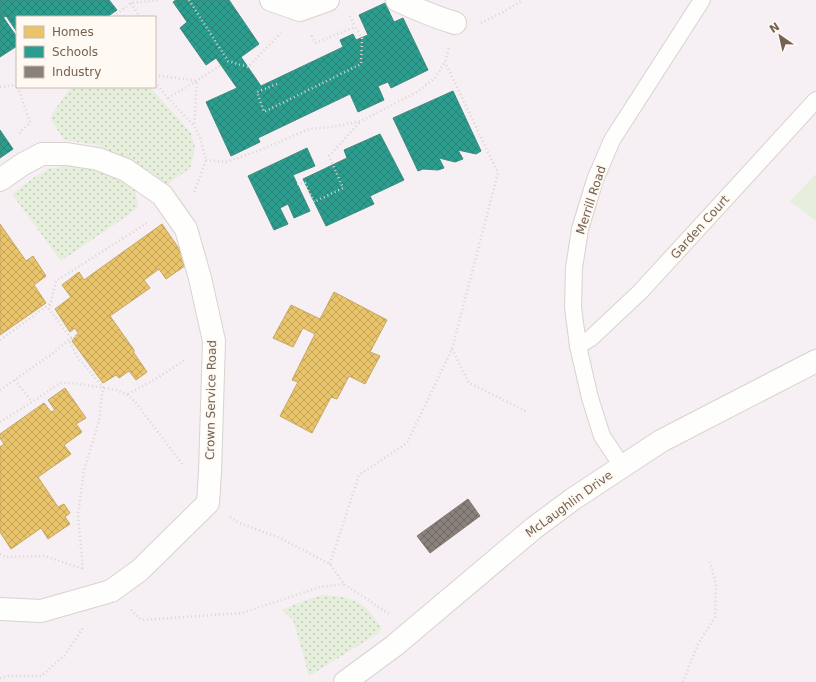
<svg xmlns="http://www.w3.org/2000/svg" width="816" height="682" font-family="'DejaVu Sans',sans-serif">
	<defs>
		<pattern id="grass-dots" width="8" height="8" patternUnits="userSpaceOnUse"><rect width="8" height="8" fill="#e5efdc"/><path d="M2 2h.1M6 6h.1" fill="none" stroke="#bec5b5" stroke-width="1.8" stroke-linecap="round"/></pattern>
		<pattern id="homes-cross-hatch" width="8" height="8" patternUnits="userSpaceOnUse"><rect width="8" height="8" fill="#e9c46a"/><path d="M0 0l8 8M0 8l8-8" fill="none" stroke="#c1a35a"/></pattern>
		<pattern id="schools-cross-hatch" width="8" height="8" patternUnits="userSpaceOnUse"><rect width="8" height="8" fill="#2a9d8f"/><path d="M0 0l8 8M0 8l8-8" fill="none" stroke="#298377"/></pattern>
		<pattern id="industry-cross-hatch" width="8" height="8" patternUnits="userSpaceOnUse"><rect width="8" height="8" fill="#8a817c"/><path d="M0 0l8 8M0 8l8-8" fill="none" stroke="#706863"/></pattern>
	</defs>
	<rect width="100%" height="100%" fill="#f8f6f0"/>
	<path fill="#f6eff4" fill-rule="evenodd" d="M0 0H816V682H0ZM17 17H155V87H17Z"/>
	<g fill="url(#grass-dots)">
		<polygon points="73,87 150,87 191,133 195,148 190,168 165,186 141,167 98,145 64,140 50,118 69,89"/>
		<polygon points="77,164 114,176 135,188 138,208 61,261 12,194 32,179 48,169"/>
		<path d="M323 595C338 596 355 597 367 609 372 614 376 621 381 627V629L380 632 309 676 298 636 293 620 282 610 306 600Z"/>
	</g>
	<polygon fill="#e5efdc" points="816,174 816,221 790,201"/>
	<g fill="url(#homes-cross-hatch)" stroke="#c6a662">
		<polygon points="0,224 26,261 33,256 46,276 34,285 46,303 0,335"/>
		<polygon points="162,224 189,263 166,279 159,269 144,280 150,288 110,316 134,350 134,353 147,372 136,380 129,371 119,378 116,375 103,383 72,341 78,333 75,328 70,332 55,309 71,297 62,285 79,272 84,280"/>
		<polygon points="334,292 387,320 370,352 380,356 365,384 349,376 337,399 331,397 312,433 280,416 298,382 292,380 315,334 303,328 293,347 273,338 291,305 320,319"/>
		<polygon points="65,388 86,418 76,424 82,432 64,445 71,454 38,477 58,507 64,504 70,513 65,517 70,524 48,539 41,528 11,549 0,532 0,447 4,444 0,438 0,434 44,403 51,412 55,410 48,400"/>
	</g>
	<g fill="url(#schools-cross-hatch)" stroke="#408b7c">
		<polygon points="0,0 109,0 117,10 107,17 94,17 94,16 92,17 17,17 17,32 0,7"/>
		<polygon points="176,0 229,0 259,44 241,57 261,86 343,47 340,40 353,34 356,40 368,35 359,15 385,3 394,22 403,18 428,70 391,88 388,82 378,86 384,100 358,112 350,94 258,138 260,142 231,156 206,102 237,88 216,58 206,65 180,28 187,22 173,2"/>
		<polygon points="0,7 6,16 0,20"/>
		<polygon points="3,17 17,37 17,46 0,57 0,20"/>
		<polygon points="453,91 481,151 476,154 458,150 463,159 455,162 439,158 444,168 438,170 423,169 418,171 393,118"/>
		<polygon points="0,130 13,149 0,158"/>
		<polygon points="380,134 404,180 370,196 374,204 326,226 303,179 347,158 344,150"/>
		<polygon points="307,148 315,166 293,175 310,211 294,218 288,204 280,208 288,224 274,230 248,176"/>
	</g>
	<polygon fill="url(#industry-cross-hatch)" stroke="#84776f" points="468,499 480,516 430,553 417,536"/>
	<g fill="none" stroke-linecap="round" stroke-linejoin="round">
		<g stroke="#d8d3ce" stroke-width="18">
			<g id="lane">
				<polyline points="578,346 591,338 640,292 816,100"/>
				<polyline points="622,466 602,436 590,398 578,346 573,307 574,268 580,229 595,180 612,140 702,0"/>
			</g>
		</g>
		<g stroke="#d8d3ce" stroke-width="24">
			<g id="street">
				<polyline points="271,0 300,10 328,0"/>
				<path d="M397 0C416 9 435 17 455 23"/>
				<polyline points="0,180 23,164 42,154 67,154 98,159 126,170 162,195 186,229 200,278 214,341 210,472 208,503 140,570 111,591 41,611 0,609"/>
			</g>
		</g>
		<g stroke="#d8d3ce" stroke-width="24">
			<polyline id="secondary" points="345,682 394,646 534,528 573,499 661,441 816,361"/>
		</g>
		<g stroke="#dad6d1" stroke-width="2.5" stroke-dasharray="1 3" stroke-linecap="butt">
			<polyline points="189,0 228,61 248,67 281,33"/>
			<polyline points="131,3 140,17"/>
			<polyline points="350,16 355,27"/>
			<polyline points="116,17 115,15 131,3 160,0"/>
			<polyline points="481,23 503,12 523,0"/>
			<polyline points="155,75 197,81 194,126"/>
			<polyline points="155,82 168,98 194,126 200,137 206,160 194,193"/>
			<polyline points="277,84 257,92 264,112 361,64 362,38 355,27 315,43 312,36 313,35"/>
			<polyline points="0,87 17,85"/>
			<polyline points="18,87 30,123 20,132 20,134"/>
			<polyline points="168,98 197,81 221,65"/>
			<polyline points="206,160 226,162 258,151 309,129 332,127 361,121 417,92 435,78 445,62 449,48"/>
			<polyline points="297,184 305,183 314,202 343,188 329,156 361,121"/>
			<polyline points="78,333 70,342 78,358 85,366 103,387 99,421 84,470 78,515 83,569"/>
			<polyline points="71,338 49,309 56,281 147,223"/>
			<polyline points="0,340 50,304"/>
			<polyline points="452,349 469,383 502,399 527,412"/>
			<polyline points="15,380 32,402"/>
			<polyline points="0,390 52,354 72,337"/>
			<polyline points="128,394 159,377 185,360"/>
			<polyline points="0,422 32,402 60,383 74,383 116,390 128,395 136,403 182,464"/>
			<polyline points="230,517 239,523 280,538 330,564 344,584 389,614"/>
			<polyline points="0,554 5,557 45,556 83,569"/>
			<polyline points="330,564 359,475 407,443 452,349 498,173 445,62"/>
			<polyline points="131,610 142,620 242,613 320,587 344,584"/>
			<polyline points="0,678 8,676 41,676 65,655 83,628"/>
			<polyline points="683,682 698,644 715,617 716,584 710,562"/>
		</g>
		<use href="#lane" stroke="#fefefd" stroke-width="16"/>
		<use href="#street" stroke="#fefefd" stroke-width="22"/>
		<use href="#secondary" stroke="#fefefd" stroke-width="22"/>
	</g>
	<g text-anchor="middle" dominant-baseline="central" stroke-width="4" stroke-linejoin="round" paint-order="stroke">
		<g font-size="12" fill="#756051" stroke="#fefaf3">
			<text transform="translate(591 200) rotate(-72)">Merrill Road</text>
			<text transform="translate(700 227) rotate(-48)">Garden Court</text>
			<text transform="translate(211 400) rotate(-89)">Crown Service Road</text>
			<text transform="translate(569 504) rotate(-36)">McLaughlin Drive</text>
		</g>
	</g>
	<rect x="16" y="16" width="140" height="72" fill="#fefaf3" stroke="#c7bcb2"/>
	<rect x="24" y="26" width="20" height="12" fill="#e9c46a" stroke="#c7bcb2"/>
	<text x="52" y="36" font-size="12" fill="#756051">Homes</text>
	<rect x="24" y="46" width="20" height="12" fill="#2a9d8f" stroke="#c7bcb2"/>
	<text x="52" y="56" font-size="12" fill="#756051">Schools</text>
	<rect x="24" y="66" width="20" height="12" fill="#8a817c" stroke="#c7bcb2"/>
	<text x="52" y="76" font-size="12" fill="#756051">Industry</text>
	<g transform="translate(780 36) rotate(326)" stroke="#fefaf3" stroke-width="3" paint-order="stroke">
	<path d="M0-3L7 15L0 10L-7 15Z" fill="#756051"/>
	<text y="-6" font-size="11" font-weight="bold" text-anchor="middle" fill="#756051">N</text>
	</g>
</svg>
